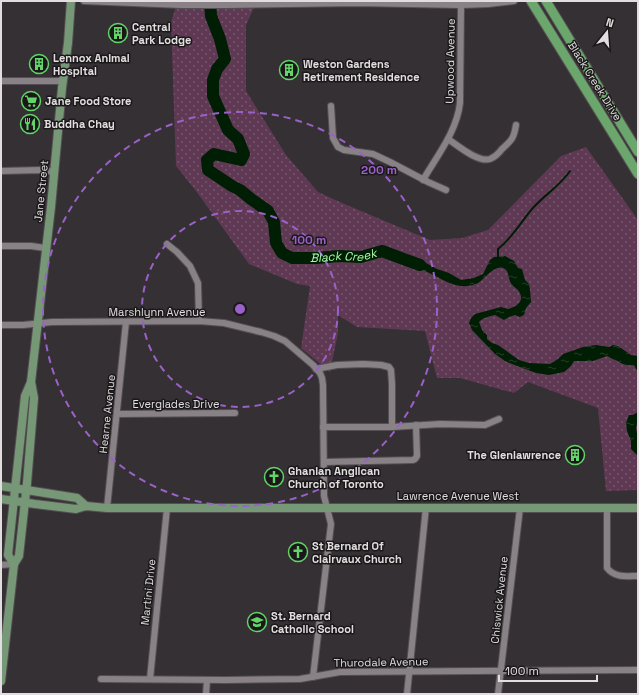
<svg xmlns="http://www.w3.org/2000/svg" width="639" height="695" font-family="'Space Grotesk',sans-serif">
	<defs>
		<pattern id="park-dots" width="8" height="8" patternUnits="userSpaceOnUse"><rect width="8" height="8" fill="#5f3954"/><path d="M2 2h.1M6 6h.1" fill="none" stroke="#76556c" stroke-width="1.8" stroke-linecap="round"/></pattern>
		<pattern id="water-ripples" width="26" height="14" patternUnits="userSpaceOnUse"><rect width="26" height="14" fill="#001e03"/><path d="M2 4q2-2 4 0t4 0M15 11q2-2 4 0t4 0" fill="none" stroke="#253e27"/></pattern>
	</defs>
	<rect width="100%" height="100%" fill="#353033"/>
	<polygon fill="url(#park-dots)" points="178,1 257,1 246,25 246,91 286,155 318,192 342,203 430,240 462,238 488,230 561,156 586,147 638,220 638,490 606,491 598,408 528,382 514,393 460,378 437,378 425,331 357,327 338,315 338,333 330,372 301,348 310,286 297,284 249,264 196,191 176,166 171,22"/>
	<g fill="url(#water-ripples)">
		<path d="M407 255 415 257 437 269 449 273 461 280 474 278 483 274 490 260 494 257 505 256 514 261 518 268 522 269 525 280 529 284 530 290 531 302 526 308 524 315 520 317 515 315 509 317 504 320 495 315C490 316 483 318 479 322L482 330 487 335V339L492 343 498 345 519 360 529 363 550 364 558 359 563 354 583 347 596 345 609 347 613 345 618 346 631 355 638 356V371L636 369 634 365C624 367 616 360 607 356L593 361H574L571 366 564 372 549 375 536 373 512 364 505 361 495 354 472 330 469 323 471 318 475 314 501 307 508 309C517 306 526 301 518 290 515 287 511 285 510 281 508 277 509 270 503 268 494 265 485 279 478 283 475 285 470 286 466 286 453 288 431 273 419 268 414 266 409 264 404 263Z"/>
		<polygon points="638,412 638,423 637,423 636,428 638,438 638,456 631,449 631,441 627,431 626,423 629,415 633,415"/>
	</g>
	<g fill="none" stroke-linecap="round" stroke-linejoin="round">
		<path stroke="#001e03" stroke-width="2" d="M498 258V249C503 245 507 241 511 236 519 227 525 217 532 209 545 194 559 187 570 171"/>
		<path stroke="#001e03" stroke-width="12" id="s1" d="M210 1 211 16 220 39 225 59 217 69 213 80V96L228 130 238 139 244 154 241 160 214 154 207 160 208 170 232 186 240 190 251 199 268 211 274 222 276 243 282 253 292 258H317L339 256 361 257 382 251 420 265"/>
		<g stroke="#544f52" stroke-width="8">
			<g id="minor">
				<polyline points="84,1 182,5 226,5 358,3 461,5 488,4 514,1"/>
				<polyline points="1,81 63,81"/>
				<polyline points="331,106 333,138 338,147 344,150 373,154 390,162 428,182 446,190"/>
				<path d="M448 139C457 145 478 163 490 159 495 157 499 153 502 149 512 140 514 138 516 125"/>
				<polyline points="1,171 41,170 54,172"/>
				<path d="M423 180C437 156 457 131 460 103L461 5"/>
				<polyline points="167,244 177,252 190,266 198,283 199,321"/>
				<polyline points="1,246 31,246 45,248"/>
				<polyline points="1,325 23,325 52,322 199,321 224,323 261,332 274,336 285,341 313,365 320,373 322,378 323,385 324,496 331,524 313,677"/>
				<polyline points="316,369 337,365 363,364 381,365 389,367 391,370 392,384 392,427"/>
				<polyline points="117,414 235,413"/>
				<polyline points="323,427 392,427 440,424 485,425 499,419"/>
				<polyline points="324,462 413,460 415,459 417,456 416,425"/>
				<polyline points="107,508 126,322"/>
				<path d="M607 508V568C615 578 626 576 638 576"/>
				<polyline points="1,565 14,564"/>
				<polyline points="101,679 226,680 300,679 340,672 638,670"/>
				<polyline points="150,679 167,508"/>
				<polyline points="206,694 207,680"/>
				<polyline points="407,694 426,507"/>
				<polyline points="498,694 520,508"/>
			</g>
		</g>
		<g stroke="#544f52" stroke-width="10">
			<g id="major">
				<polyline points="1,486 77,498 86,506"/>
				<polyline points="1,499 35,504 76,509 86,506 107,508 638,508"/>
				<polyline points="14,564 8,555 25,396 31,382"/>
				<polyline points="1,681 14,564 19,556 27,483 34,398 31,382 51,207 62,88 68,43 71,1"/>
			</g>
		</g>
		<g stroke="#544f52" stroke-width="11">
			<g id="highway">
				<polyline points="531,1 638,174"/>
				<polyline points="546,1 638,152"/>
			</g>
		</g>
		<use href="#minor" stroke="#888286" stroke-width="6"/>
		<use href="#major" stroke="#779877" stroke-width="8"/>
		<use href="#highway" stroke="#6ba76d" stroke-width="9"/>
	</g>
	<g fill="none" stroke="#9a61c9" stroke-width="2" stroke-dasharray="7 5">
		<circle cx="240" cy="309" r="98"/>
		<circle cx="240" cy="309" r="197"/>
	</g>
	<defs>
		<g id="building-ring" transform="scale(1)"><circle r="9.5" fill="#1b181a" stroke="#62d469" stroke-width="1.5"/><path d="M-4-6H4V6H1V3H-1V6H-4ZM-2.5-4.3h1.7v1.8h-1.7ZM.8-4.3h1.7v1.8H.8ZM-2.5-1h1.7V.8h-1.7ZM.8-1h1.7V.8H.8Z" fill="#62d469"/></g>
		<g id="supermarket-ring" transform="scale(1)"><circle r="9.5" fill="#1b181a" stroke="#62d469" stroke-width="1.5"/><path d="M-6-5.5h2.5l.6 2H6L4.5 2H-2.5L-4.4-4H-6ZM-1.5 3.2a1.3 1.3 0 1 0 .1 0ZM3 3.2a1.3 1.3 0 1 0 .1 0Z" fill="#62d469"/></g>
		<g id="restaurant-ring" transform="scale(1)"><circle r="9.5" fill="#1b181a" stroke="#62d469" stroke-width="1.5"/><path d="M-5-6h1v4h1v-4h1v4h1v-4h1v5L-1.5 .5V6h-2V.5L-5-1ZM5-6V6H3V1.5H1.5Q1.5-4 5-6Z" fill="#62d469"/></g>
		<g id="church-ring" transform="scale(1)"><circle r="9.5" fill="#1b181a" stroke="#62d469" stroke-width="1.5"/><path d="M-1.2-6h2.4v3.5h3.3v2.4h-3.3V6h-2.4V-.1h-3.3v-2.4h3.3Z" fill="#62d469"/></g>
		<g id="school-ring" transform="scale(1)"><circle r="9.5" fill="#1b181a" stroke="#62d469" stroke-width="1.5"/><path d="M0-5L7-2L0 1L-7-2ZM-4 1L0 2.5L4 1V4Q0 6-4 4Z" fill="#62d469"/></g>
	</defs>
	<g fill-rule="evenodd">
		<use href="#building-ring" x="118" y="33"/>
		<use href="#building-ring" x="39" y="64"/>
		<use href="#building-ring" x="289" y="70"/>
		<use href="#supermarket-ring" x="31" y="101"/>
		<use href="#restaurant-ring" x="30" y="124"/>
		<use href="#building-ring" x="575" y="455"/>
		<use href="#church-ring" x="274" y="477"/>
		<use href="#church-ring" x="298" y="552"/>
		<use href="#school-ring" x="257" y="622"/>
	</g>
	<g text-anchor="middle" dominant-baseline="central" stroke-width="3" stroke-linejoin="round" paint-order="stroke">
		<g font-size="11" font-weight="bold" fill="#e2dee0" stroke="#1b181a" text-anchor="start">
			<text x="132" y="27">Central<tspan x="132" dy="13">Park Lodge</tspan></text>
			<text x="53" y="58">Lennox Animal<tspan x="53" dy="13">Hospital</tspan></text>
			<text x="303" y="64">Weston Gardens<tspan x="303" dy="13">Retirement Residence</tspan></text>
			<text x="45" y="101">Jane Food Store</text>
			<text x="44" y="124">Buddha Chay</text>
			<text x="561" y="455" text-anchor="end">The Glenlawrence</text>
			<text x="288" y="471">Ghanian Anglican<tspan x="288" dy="13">Church of Toronto</tspan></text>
			<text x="312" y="546">St Bernard Of<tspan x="312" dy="13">Clairvaux Church</tspan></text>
			<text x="271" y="616">St. Bernard<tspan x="271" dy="13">Catholic School</tspan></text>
		</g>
		<g font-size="11" fill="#e2dee0" stroke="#1b181a">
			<text transform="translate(450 61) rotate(-89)">Upwood Avenue</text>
			<text transform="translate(595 81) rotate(58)">Black Creek Drive</text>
			<text transform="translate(41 191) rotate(-84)">Jane Street</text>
			<text x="157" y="312">Marshlynn Avenue</text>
			<text x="176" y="404">Everglades Drive</text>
			<text transform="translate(107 414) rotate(-84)">Hearne Avenue</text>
			<text x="458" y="496">Lawrence Avenue West</text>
			<text transform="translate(148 592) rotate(-84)">Martini Drive</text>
			<text transform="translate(499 600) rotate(-84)">Chiswick Avenue</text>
			<text transform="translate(381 662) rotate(-1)">Thurodale Avenue</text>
		</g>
		<g font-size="12" font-style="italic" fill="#a9fdab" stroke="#1b181a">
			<text stroke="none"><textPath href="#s1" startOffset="402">Black Creek</textPath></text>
		</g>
	</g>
	<circle cx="240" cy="309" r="6" fill="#9a61c9" stroke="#1b181a" stroke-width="2"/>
	<g font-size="12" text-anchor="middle" font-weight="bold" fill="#9a61c9" stroke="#1b181a" stroke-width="3" stroke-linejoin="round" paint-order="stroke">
		<text x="379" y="174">200 m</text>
		<text x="309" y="244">100 m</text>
	</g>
	<rect width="639" height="695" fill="none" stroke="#e2dee0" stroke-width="4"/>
	<g transform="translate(607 32) rotate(17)" stroke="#1b181a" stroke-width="3" paint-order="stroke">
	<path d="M0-3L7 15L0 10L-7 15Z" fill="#e2dee0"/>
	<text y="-6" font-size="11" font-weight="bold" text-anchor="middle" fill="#e2dee0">N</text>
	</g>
	<path d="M499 675v6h98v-6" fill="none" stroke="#e2dee0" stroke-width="2"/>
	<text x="505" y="675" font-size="12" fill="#e2dee0" stroke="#1b181a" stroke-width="3" paint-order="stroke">100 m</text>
</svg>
